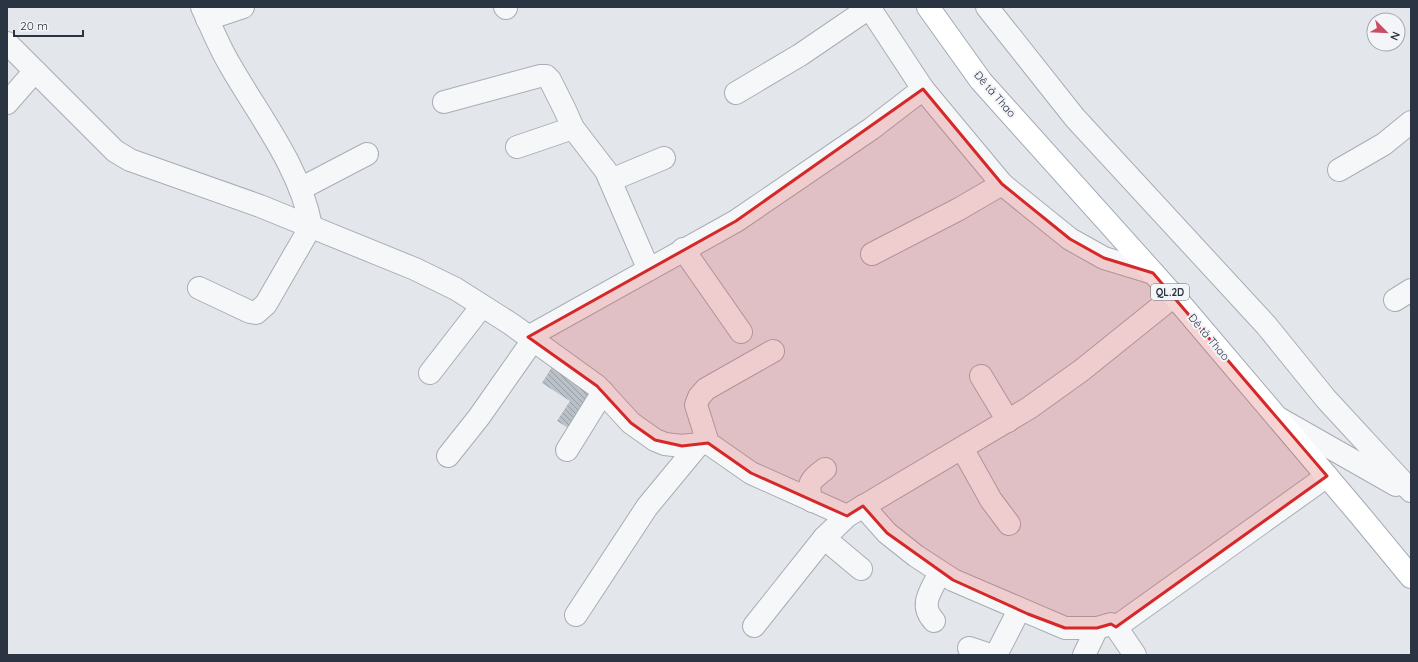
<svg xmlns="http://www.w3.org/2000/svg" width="1418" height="662" font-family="Quicksand,sans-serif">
	<defs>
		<pattern id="building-back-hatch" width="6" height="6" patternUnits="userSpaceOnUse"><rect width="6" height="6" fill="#bac0c8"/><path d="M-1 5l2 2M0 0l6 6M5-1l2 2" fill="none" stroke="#979da4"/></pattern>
	</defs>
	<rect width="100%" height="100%" fill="#e3e6eb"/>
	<polygon fill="url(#building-back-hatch)" points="555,362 601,391 575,432 557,421 570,401 542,383"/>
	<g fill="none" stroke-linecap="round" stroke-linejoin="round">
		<g stroke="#a8adb5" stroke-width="24">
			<g id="minor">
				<polyline points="505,7 506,8"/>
				<polyline points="869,7 923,89 1002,184 1070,239 1104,258 1153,273"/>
				<polyline points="987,7 1075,118 1266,325 1326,399 1411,491"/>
				<polyline points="207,19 243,7"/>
				<polyline points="7,43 115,151 130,160 260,206 415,269 456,289 511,324 597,386 631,423 655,440 665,444 682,446 708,443"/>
				<polyline points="736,93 800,55 869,8"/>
				<polyline points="444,102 540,76 546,76 550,80 565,110 573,128 606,171 648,268"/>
				<polyline points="7,103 35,71"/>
				<polyline points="517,147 573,128"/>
				<polyline points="1339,170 1384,144 1411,122"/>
				<polyline points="611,180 664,158"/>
				<polyline points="300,189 367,154"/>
				<polyline points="683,249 741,332"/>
				<polyline points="872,254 959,209 1002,184"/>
				<path d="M199 288 250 312 256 313 266 304 311 226C300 167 259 116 230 65 219 47 211 26 202 7"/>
				<polyline points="1395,300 1411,290"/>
				<polyline points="528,337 736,221 871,129 923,89"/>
				<polyline points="773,351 706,389 699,397 696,405 708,443 751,473 847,516"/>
				<polyline points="430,373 482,306"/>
				<polyline points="981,376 1008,421"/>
				<polyline points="1280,419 1396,485"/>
				<polyline points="962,448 991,500 1009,524"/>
				<polyline points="567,450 603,392"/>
				<polyline points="448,456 479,417 533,340"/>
				<path d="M812 501C806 483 811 480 825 469"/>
				<polyline points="863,506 887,533 916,556 953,580 1065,628 1097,628 1111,624 1116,627 1135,655"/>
				<polyline points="824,538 861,569"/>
				<polyline points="576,615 647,507 699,444"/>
				<path d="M934 621C918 604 932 590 940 572"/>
				<polyline points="754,626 824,538 847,516 1029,408 1082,370 1174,296"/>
				<polyline points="1116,627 1327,476"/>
				<polyline points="969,648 990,655"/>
				<polyline points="996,655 1019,610"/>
				<polyline points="1084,655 1097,628"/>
			</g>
		</g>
		<g stroke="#a2abb6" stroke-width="24">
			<polyline id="major" points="928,7 981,81 1174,296 1359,514 1411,577"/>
		</g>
		<use href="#minor" stroke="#f6f7f9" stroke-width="22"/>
		<use href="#major" stroke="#fff" stroke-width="22"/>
	</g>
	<path fill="#d62828" fill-opacity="0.2" stroke="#d62828" stroke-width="3" stroke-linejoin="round" d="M923 89 1002 184 1070 239 1104 258 1153 273 1327 476 1116 627 1111 624 1097 628H1065L1028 614 953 580 887 533 863 506 847 516 751 473 708 443 682 446 655 440 631 423 597 386 528 337 736 221Z"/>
	<g text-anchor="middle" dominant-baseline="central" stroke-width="4" stroke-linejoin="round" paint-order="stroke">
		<rect fill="#f3f5f8" stroke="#676e79" stroke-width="1" x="1151" y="284" width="38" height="16" rx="3"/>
		<g font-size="10" font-weight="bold" fill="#2b3443">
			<text x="1170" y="292">QL.2D</text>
		</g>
		<g font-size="11" fill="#2b3443" stroke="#f3f5f8">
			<text transform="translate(995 94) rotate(49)">Đê tả Thao</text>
			<text transform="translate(1209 337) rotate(50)">Đê tả Thao</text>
		</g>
	</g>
	<rect width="1418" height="662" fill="none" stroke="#2b3443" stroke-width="16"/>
	<g transform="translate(1386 32) rotate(114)"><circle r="19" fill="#f3f5f8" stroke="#a3a8b0"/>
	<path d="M0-3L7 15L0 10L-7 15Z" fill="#cb4c63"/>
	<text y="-6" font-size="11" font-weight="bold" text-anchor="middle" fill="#2b3443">N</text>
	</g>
	<path d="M14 30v6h69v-6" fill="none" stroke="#2b3443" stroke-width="2"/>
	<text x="20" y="30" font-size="12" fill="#2b3443" stroke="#f3f5f8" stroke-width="3" paint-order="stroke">20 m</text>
</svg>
